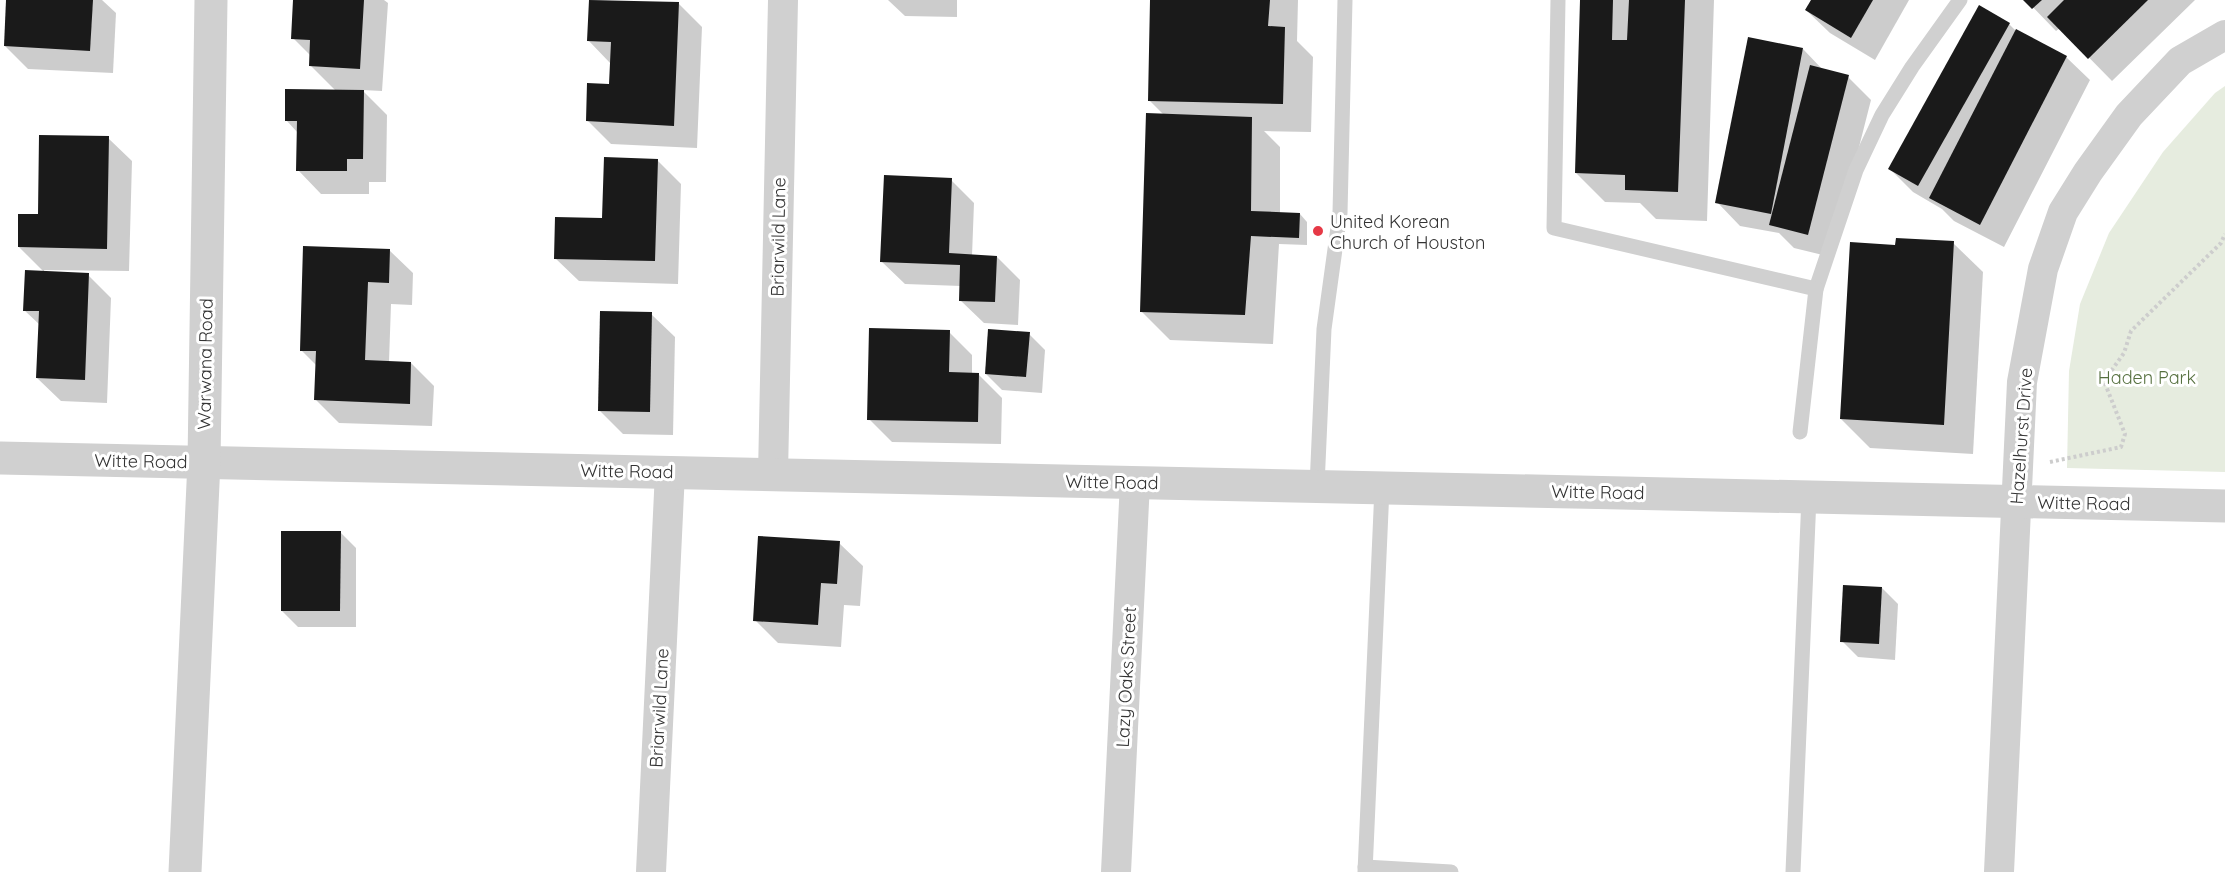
<svg xmlns="http://www.w3.org/2000/svg" width="2225" height="872" font-family="Quicksand,sans-serif">
	<rect width="100%" height="100%" fill="#fff"/>
	<polygon fill="#e6ecdf" points="2225,86 2225,472 2067,468 2069,371 2080,304 2109,233 2163,152 2215,93"/>
	<g fill="#0003">
		<polygon points="8,0 102,0 116,13 113,73 28,69 5,46"/>
		<polygon points="295,0 384,0 388,3 382,91 362,90 387,115 386,182 369,182 369,194 321,194 298,170 298,133 286,120 336,91 310,65 311,56 293,38"/>
		<polygon points="590,0 679,4 702,27 697,148 611,144 588,121 611,86 611,64 588,40"/>
		<polygon points="888,0 957,0 957,17 905,16"/>
		<polygon points="1152,0 1298,0 1297,41 1313,57 1311,132 1264,131 1280,147 1280,214 1300,214 1307,222 1307,245 1279,244 1273,344 1170,340 1141,311 1164,115 1149,100"/>
		<polygon points="1582,0 1714,0 1707,221 1656,219 1640,203 1605,202 1576,173"/>
		<polygon points="1812,0 1909,0 1875,60 1830,33 1806,10"/>
		<polygon points="2026,0 2195,0 2112,81 2060,28 2056,31"/>
		<polygon points="2009,24 2016,31 2066,57 2090,80 2004,247 1954,221 1942,209 1913,192 1890,169"/>
		<polygon points="1803,49 1823,70 1848,77 1871,100 1831,257 1794,248 1779,233 1740,226 1717,202"/>
		<polygon points="108,138 132,161 129,271 44,270 44,272 19,247 39,216"/>
		<polygon points="657,160 681,184 678,284 579,281 555,258 604,220"/>
		<polygon points="951,180 974,203 972,256 997,257 1020,280 1018,325 984,323 960,300 961,286 905,284 881,261"/>
		<polygon points="1953,243 1983,272 1973,454 1870,448 1841,419 1897,246"/>
		<polygon points="389,250 413,273 412,305 391,304 389,362 411,363 434,386 432,426 339,423 316,400 317,366 301,350"/>
		<polygon points="88,275 111,298 107,403 61,401 37,378 40,325 24,310"/>
		<polygon points="651,314 675,337 673,435 623,434 599,410"/>
		<polygon points="949,332 972,355 972,375 979,375 1002,398 1001,444 892,442 869,419"/>
		<polygon points="1029,334 1045,350 1042,393 1002,390 986,374"/>
		<polygon points="340,532 356,548 356,627 298,627 282,611"/>
		<polygon points="839,543 863,566 860,606 844,605 841,647 778,643 755,620"/>
		<polygon points="1882,588 1898,604 1895,660 1858,657 1842,641"/>
	</g>
	<g fill="#1a1a1a">
		<polygon points="6,0 93,0 90,51 4,46"/>
		<polygon points="293,0 364,0 360,69 309,66 310,40 291,39"/>
		<polygon points="589,0 679,2 674,126 586,121 587,83 609,84 611,42 587,41"/>
		<polygon points="1150,0 1270,0 1268,26 1285,27 1283,104 1148,101"/>
		<polygon points="1580,0 1613,0 1612,40 1627,40 1629,0 1685,0 1678,192 1625,190 1625,175 1575,173"/>
		<polygon points="1811,0 1873,0 1851,38 1805,10"/>
		<polygon points="2023,0 2042,0 2032,9"/>
		<polygon points="2064,0 2148,0 2088,59 2047,17"/>
		<polygon points="1979,5 2010,23 1918,186 1888,169"/>
		<polygon points="2016,29 2067,56 1980,225 1929,198"/>
		<polygon points="1748,37 1803,48 1771,214 1715,203"/>
		<polygon points="1810,65 1849,75 1808,235 1769,225"/>
		<polygon points="285,89 364,90 363,159 347,159 347,171 296,171 297,121 285,121"/>
		<polygon points="1146,113 1252,117 1251,211 1300,213 1299,238 1251,236 1245,315 1140,312"/>
		<polygon points="39,135 109,136 107,249 18,247 18,214 38,214"/>
		<polygon points="604,157 658,159 655,261 554,259 555,217 602,218"/>
		<polygon points="884,175 952,178 949,253 997,256 995,302 959,301 960,265 880,262"/>
		<polygon points="1896,238 1954,241 1944,425 1840,419 1850,242 1895,245"/>
		<polygon points="303,246 390,249 389,283 368,282 365,360 411,362 410,404 314,400 316,351 300,351"/>
		<polygon points="25,270 89,273 85,380 36,378 39,311 23,311"/>
		<polygon points="600,311 652,312 650,412 598,411"/>
		<polygon points="869,328 950,330 949,372 979,373 978,422 867,420"/>
		<polygon points="988,329 1030,332 1026,377 985,374"/>
		<polygon points="281,531 341,531 340,611 281,611"/>
		<polygon points="758,536 840,541 837,584 821,583 818,625 753,621"/>
		<polygon points="1843,585 1882,587 1879,644 1840,642"/>
	</g>
	<g fill="none" stroke-linecap="round" stroke-linejoin="round">
		<polyline stroke="#cdcdcd" stroke-width="4" stroke-dasharray="3 3" stroke-linecap="butt" points="2050,462 2121,447 2125,434 2104,381 2124,353 2131,331 2221,243 2225,234"/>
		<g stroke="#d0d0d0" stroke-width="15">
			<polyline points="1558,0 1554,228 1816,289 1856,170 1882,115 1912,67 1960,0"/>
			<polyline points="1800,432 1816,289"/>
			<polyline points="1317,486 1324,329 1340,213 1345,0"/>
			<polyline points="1365,867 1451,872"/>
			<polyline points="1365,872 1382,488"/>
			<polyline points="1793,872 1809,497"/>
		</g>
		<g stroke="#d0d0d0" stroke-width="30">
			<polyline points="773,474 783,0"/>
			<polyline points="651,872 670,472"/>
			<polyline points="1116,872 1135,482"/>
			<polyline points="1999,872 2022,382 2043,269 2063,212 2088,172 2129,115 2180,61 2225,35"/>
		</g>
		<g stroke="#d0d0d0" stroke-width="33">
			<polyline points="0,458 2225,506"/>
			<polyline points="185,872 204,462 211,0"/>
		</g>
	</g>
	<circle fill="#e63946" stroke="#fff" stroke-width="2" cx="1318" cy="231" r="6"/>
	<g text-anchor="middle" dominant-baseline="central" stroke-width="6" stroke-linejoin="round" paint-order="stroke">
		<g font-size="18" fill="#333" stroke="#fff" text-anchor="start">
			<text x="1330" y="221">United Korean<tspan x="1330" dy="21">Church of Houston</tspan></text>
		</g>
		<g font-size="18" fill="#333" stroke="#fff">
			<text transform="translate(778 237) rotate(-89)">Briarwild Lane</text>
			<text transform="translate(205 364) rotate(-89)">Warwana Road</text>
			<text transform="translate(2021 436) rotate(-86)">Hazelhurst Drive</text>
			<text transform="translate(141 461) rotate(1)">Witte Road</text>
			<text transform="translate(627 471) rotate(1)">Witte Road</text>
			<text transform="translate(1112 482) rotate(1)">Witte Road</text>
			<text transform="translate(1598 492) rotate(1)">Witte Road</text>
			<text transform="translate(2084 503) rotate(1)">Witte Road</text>
			<text transform="translate(1126 677) rotate(-87)">Lazy Oaks Street</text>
			<text transform="translate(659 708) rotate(-87)">Briarwild Lane</text>
		</g>
		<g font-size="18" fill="#56703f" stroke="#fff">
			<text x="2147" y="377">Haden Park</text>
		</g>
	</g>
</svg>
